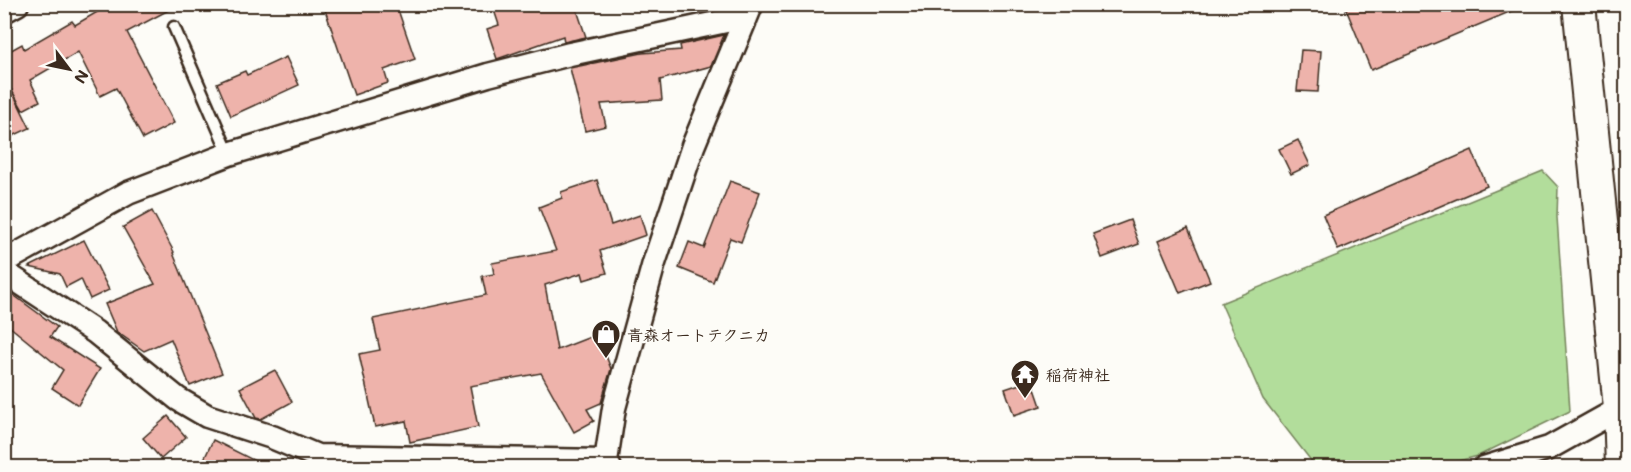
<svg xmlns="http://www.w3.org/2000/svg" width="1631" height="472" font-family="Mali,'Klee One',sans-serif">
	<rect width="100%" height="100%" fill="#fdfcf7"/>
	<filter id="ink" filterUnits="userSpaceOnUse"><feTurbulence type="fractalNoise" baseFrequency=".0167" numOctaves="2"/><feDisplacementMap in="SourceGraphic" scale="12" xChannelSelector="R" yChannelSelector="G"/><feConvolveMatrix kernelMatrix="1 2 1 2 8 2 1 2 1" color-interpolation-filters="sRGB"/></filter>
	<g filter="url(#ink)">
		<polygon fill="#b2dd9b" stroke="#76845c" stroke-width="1.5" points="1543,171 1558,187 1557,217 1570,411 1478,456 1435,467 1316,467 1263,399 1221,303"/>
		<g fill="#eeb3ab" stroke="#3b2a1e" stroke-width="1.5">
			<polygon points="111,4 180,4 127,32 174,123 143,139 116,88 100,96 78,52 30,80 40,101 23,110 10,87 30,128 4,140 4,54 22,44 24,49 72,21 75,25"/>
			<polygon points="323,4 396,4 415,59 384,70 388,83 354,95"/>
			<polygon points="492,4 575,4 586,37 564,42 563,36 497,59 487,29 499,25"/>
			<polygon points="1344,4 1526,4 1526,5 1371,70"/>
			<polygon points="724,35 711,66 660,80 662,100 601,104 606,126 585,131 570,68 642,53 681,50 680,45"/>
			<polygon points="1301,50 1321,51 1318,92 1297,91"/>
			<polygon points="286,57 299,85 231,116 217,83 245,71 247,75"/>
			<polygon points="1298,140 1310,165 1291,174 1279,149"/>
			<polygon points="1472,150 1487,186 1338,250 1323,215"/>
			<polygon points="597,180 611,225 640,215 646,235 600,251 607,273 584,280 582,273 545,285 557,350 598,334 611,369 601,403 587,409 594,421 574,432 541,373 470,386 478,427 410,442 406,421 375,427 359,354 380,350 373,319 486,295 482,276 494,274 492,263 556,251 539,207 562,198 561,192"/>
			<polygon points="730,181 760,192 741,242 730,238 713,282 679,268 689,242 704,248"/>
			<polygon points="152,211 174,252 173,253 222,373 190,386 171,339 144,351 117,332 105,304 155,284 123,227"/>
			<polygon points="1130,220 1139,244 1102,258 1093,234"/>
			<polygon points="1188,228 1210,281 1180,293 1158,241"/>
			<polygon points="84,240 109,290 90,299 81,279 66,287 60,274 29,267"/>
			<polygon points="12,294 57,327 50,337 100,369 78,405 52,388 63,370 4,322 4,303"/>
			<polygon points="275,370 292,402 261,419 256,418 240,388"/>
			<polygon points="1032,380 1041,406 1014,415 1005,389"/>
			<polygon points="168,416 186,437 161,459 143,438"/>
			<polygon points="213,440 269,468 200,468"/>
		</g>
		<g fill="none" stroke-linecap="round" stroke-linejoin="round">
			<g stroke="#3b2a1e" stroke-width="15">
				<polyline id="lane" points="174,27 229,154"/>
			</g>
			<g stroke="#3b2a1e" stroke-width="27">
				<g id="street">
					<polyline points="4,11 17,4"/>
					<polyline points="4,258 14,256 128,193 229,154 488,75 570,54 745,17"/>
					<polyline points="4,272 95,332 178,399 207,416 272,437 317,456 606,461"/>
					<polyline points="610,468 606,461 614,408 654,263 693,146 750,8"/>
					<polyline points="1484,468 1549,448 1626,405"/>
				</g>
			</g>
			<g stroke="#3b2a1e" stroke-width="36">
				<polyline id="secondary" points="1579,4 1620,408 1622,468"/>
			</g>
			<use href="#lane" stroke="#fdfcf7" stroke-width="10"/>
			<use href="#street" stroke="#fdfcf7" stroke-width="22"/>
			<use href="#secondary" stroke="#fdfcf7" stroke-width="32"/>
		</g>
	</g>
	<defs>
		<g id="shop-pin" transform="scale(1.5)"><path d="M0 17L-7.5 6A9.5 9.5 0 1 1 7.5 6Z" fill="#3b2a1e" stroke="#fdfcf7"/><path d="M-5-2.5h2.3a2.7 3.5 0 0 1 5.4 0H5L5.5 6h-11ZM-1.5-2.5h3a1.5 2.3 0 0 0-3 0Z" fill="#fff"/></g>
		<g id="temple-pin" transform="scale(1.5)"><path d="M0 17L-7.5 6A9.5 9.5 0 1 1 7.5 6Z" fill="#3b2a1e" stroke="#fdfcf7"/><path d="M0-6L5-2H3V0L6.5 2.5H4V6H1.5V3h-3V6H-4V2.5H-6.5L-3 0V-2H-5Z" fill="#fff"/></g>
	</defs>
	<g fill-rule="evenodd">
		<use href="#shop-pin" x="606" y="334"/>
		<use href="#temple-pin" x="1025" y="374"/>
	</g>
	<g text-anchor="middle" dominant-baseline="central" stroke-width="4.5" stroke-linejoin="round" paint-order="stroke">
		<g font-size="16" font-weight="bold" fill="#3b2a1e" stroke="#fdfcf7" text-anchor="start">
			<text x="627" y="334">青森オートテクニカ</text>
			<text x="1046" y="374">稲荷神社</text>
		</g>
	</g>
	<rect width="1631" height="472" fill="none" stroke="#fdfcf7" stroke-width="24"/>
	<rect x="12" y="12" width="1607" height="448" fill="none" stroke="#3b2a1e" stroke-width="2" filter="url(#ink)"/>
	<g transform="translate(69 69) rotate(122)" stroke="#fdfcf7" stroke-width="4.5" paint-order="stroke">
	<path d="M0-4.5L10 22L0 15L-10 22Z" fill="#3b2a1e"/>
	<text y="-9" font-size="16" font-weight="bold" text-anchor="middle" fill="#3b2a1e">N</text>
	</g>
</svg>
